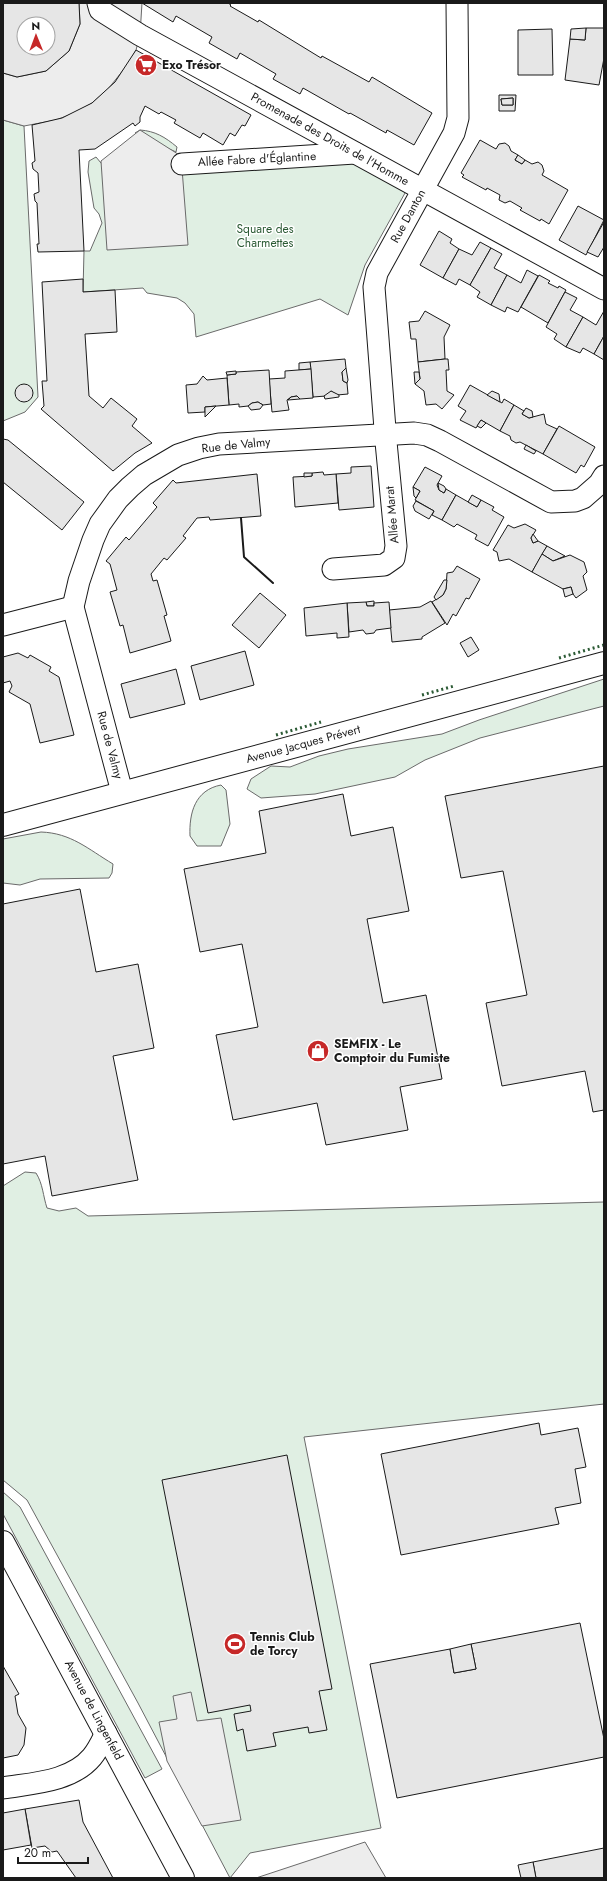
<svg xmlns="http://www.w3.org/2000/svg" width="607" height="1881" font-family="Jost,sans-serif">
	<rect width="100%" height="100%" fill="#fff"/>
	<g fill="#e0efe3" stroke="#6a6a6a">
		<polygon points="3,120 24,126 38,397 25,412 3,421"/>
		<path d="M140 130C155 131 165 137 177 147L176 152 135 133Z"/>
		<polygon points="355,153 410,184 365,265 348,315 320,299 196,337 194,314 185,303 177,298 147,293 143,288 83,292 84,251 90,251 102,223 99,214 94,208 88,172 89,161 96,157 106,169"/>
		<polygon points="604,679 604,706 480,738 425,760 395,777 315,794 261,798 247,789 251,779 271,766 290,767 319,756 348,749 442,734 479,720"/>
		<path d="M221 785 226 790 230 824 221 846H197L190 836C189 813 195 790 221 785Z"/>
		<path d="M41 832C71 833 88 849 113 864L112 873 109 878 40 879 20 885 3 883V839Z"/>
		<path d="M25 1172 36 1173C43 1184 43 1196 47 1208L59 1211 76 1208 88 1216 604 1202V1404L304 1437 381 1828 250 1853 230 1878 138 1703 27 1500 3 1480V1186Z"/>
		<polygon points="3,1492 20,1507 162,1769 145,1778 3,1514"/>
	</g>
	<g fill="#ededed" stroke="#6a6a6a">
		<polygon points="79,3 142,3 140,35 136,50 129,63 108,89 92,103 77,112 56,120 24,126 3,120 3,73 17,77 46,71 69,51 80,24"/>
		<polygon points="140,130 181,156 188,245 107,250 101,161"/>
		<polygon points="191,1692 197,1721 221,1718 241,1820 202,1826 167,1761 159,1722 177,1719 173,1696"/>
		<polygon points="365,1842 386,1878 256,1878"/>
	</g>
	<g fill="#e6e6e6" stroke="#1a1a1a" fill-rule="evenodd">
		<path d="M3 3H79L80 24 69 51 46 71 17 77 3 73ZM24 24H48V48H24Z"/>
		<polygon points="228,3 231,5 230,6 258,22 259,20 321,58 322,56 342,67 369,82 372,77 432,113 414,145 387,130 386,133 350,113 349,114 303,88 300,94 273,79 276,74 240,53 237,59 209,43 212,37 176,16 173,22 142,3"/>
		<polygon points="586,28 604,28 604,58 599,85 565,80 570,39 585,40"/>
		<polygon points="586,28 585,40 570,39 571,29"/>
		<polygon points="552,29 553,75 518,75 518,30"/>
		<polygon points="136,50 251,115 245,126 242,125 235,136 230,133 223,145 203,133 200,138 174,123 176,120 161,112 159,114 145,106 140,117 140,122 135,126 133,123 95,149 79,150 84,251 38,252 37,244 39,244 37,203 35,201 34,194 39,192 38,173 33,169 32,163 35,161 32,125 62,118 92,103 115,82"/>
		<path d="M499 95H516L515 111H499ZM513 98V105H502L501 99Z"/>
		<polygon points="513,98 513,105 502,105 501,99"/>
		<polygon points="480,140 496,149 499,144 505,143 509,146 511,151 518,155 515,160 522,164 525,160 532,164 538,162 542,165 544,171 542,175 568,190 549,224 541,219 540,221 520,210 522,208 510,201 505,203 499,200 500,195 487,188 486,190 462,177 464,175 461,173"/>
		<polygon points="518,155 525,160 522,164 515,160"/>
		<polygon points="578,206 604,220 586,255 559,240"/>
		<polygon points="604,222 604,247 598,257 587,252"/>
		<polygon points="439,231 452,239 450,243 459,249 443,278 420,265"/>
		<polygon points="480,242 491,248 470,285 459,279 456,285 443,278 459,249 472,255"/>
		<polygon points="491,248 502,254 494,268 507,275 491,305 477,297 480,292 470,285"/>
		<polygon points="527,270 538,276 518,312 507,307 505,312 491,305 507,275 521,283"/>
		<polygon points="539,275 550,281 548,283 558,288 559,286 566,290 548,323 521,307"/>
		<polygon points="83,279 83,292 115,290 117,332 85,334 89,396 103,408 111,398 137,419 132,426 152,443 135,453 113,471 41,409 44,406 42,381 47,381 42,282"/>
		<polygon points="565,292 577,298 570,310 583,317 566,347 554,339 557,334 546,327"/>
		<polygon points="425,311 450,325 444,337 445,359 418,362 416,339 411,339 409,322 419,321"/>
		<polygon points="604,311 604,336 594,354 583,348 580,353 566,347 583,317 596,325"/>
		<polygon points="604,336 604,360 594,354"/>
		<polygon points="345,359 346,368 342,372 343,381 347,383 348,394 337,395 331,391 326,396 313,397 310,362"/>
		<polygon points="445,359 448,359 449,370 446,370 447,391 454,395 442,409 436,404 426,405 424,391 415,384 420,379 418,362"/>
		<polygon points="310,362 311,369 299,370 299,363"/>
		<polygon points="346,368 348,380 347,383 343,381 342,372"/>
		<polygon points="311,369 313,398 300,399 297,396 291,397 287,400 289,410 272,412 269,379 285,378 285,371"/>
		<polygon points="269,370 271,404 263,405 258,402 252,403 248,406 239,407 239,404 229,405 227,375 236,374 236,372"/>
		<polygon points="236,371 236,374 227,375 226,372"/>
		<polygon points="414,372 419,372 420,379 415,384"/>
		<polygon points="203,376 207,380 227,378 229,405 205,407 205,412 188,413 186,385 197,384"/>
		<circle cx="24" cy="393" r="9"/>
		<polygon points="470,385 502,403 504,399 514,405 500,431 481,420 476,428 460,420 466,411 458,406"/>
		<polygon points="331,391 339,395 339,397 325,399 324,396"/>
		<polygon points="492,391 499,394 500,402 487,395"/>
		<polygon points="297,396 300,399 288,400 291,397"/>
		<polygon points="258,402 263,405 260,409 251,410 248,406 252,403"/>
		<polygon points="514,405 524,411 522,414 529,418 544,414 546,424 557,429 543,454 520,442 516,443 511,440 510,436 500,431"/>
		<polygon points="216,406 205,417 205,407"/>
		<polygon points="526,408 532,411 533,417 529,418 522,414"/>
		<polygon points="481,420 486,423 481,428 477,426"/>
		<polygon points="559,426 595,447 584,467 581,465 576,473 543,454"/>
		<polygon points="3,439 8,440 84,502 62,530 3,482"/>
		<polygon points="526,445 536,451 534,454 524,449"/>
		<polygon points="371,466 374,507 339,510 336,474 351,473 351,467"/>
		<polygon points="425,467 442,476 437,485 439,490 444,493 446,489 456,495 442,520 432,515 434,511 415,500 420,491 413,487"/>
		<polygon points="323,472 324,475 336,474 338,503 295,507 293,477 312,476 312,473"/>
		<polygon points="304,473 312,473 312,476 304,477"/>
		<polygon points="257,474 261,516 210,520 209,517 197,518 183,536 186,538 167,560 164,558 151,574 153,581 157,580 167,615 164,616 171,641 130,653 123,625 120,626 110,592 117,590 110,564 106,561 126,537 129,540 157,507 153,503 173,480 176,483"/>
		<polygon points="438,483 444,486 446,489 444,493 439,490"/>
		<polygon points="413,487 420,491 416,498 414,496"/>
		<polygon points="456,495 477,507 481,500 494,507 492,510 504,517 488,546 475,539 477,535 457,524 454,527 442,520"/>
		<polygon points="472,495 481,500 477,507 468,502"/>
		<polygon points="416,501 434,511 429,519 415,511 413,506"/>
		<polygon points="525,524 536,530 531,538 533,543 538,541 547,546 532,572 509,559 499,561 497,552 493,550 508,525 514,528"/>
		<polygon points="533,534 538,541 533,543 531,538"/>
		<polygon points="547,546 565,556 553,561 542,554"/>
		<polygon points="542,554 553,561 570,555 584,562 587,572 583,576 587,590 576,598 573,594 571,587 563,589 532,572"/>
		<polygon points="457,566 480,579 469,599 466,598 456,616 453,614 447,625 432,602 443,595 446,589 447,573 453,572"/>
		<polygon points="444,580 447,580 446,589 443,595 436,600 434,597"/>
		<polygon points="571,587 573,594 565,597 563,589"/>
		<polygon points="260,593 286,615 259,648 232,625"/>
		<polygon points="374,601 374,606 367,606 366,602"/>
		<polygon points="431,601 445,623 422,637 422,639 392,642 389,610 420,607"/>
		<polygon points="366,602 367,606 374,606 374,603 389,602 391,628 376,630 374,633 366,634 363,630 349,632 347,603"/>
		<polygon points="347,603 349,637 337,638 337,633 306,636 304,608"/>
		<polygon points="471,637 479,650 468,657 460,643"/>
		<polygon points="245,651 254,685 200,700 191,666"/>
		<polygon points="18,653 28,658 30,655 51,667 49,671 59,677 74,735 40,743 30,704 9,692 12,686 10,681 3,683 3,657"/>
		<polygon points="176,669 185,704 130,718 121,684"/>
		<polygon points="604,766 604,1110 593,1112 585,1071 502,1086 486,1003 527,995 503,871 461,878 445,796"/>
		<polygon points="343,794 351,836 393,827 409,911 367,919 383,1003 426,995 442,1079 400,1087 408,1130 326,1145 317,1103 233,1120 216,1035 258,1027 242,944 200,952 184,869 266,853 259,811"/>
		<polygon points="80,889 96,972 138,964 154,1048 113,1056 138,1180 52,1196 45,1156 3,1164 3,904"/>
		<polygon points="539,1423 541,1435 578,1428 586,1467 575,1469 581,1503 555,1508 559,1524 401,1555 381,1454"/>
		<polygon points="287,1455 332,1689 319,1691 327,1730 309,1733 308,1727 273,1733 276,1746 247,1751 243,1729 237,1731 234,1714 251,1711 250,1705 208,1713 162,1480"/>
		<polygon points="580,1623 604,1739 604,1757 397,1798 370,1664 450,1649 454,1673 476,1669 471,1644"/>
		<polygon points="471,1644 476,1669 454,1673 450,1649"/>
		<polygon points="3,1666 19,1694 15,1696 18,1714 26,1728 24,1745 18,1755 3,1758"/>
		<polygon points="79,1800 83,1822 113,1878 76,1878 57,1851 52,1852 45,1846 32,1848 25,1809"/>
		<polygon points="25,1809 31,1845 3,1850 3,1813"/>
		<polygon points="604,1848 604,1878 536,1878 533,1862"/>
		<polygon points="533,1862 536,1878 521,1878 518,1865"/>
	</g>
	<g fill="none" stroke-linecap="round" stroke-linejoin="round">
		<g stroke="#1a1a1a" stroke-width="23">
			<g id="street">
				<polyline points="98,3 100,10 140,35 604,289"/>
				<polyline points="182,164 355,153"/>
				<polyline points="333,569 384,565 394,558 396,546 386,442 374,287 377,273 454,133 458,118 457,3"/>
				<polyline points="3,625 73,607"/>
				<polyline points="122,792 73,607 79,581 93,540 100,524 118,499 130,487 144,475 178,455 199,448 219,444 414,433 427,435 440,441 551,502 575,501 583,498 599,484 604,476"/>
				<path d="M3 1788C33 1783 71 1782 92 1757 98 1750 102 1741 106 1733"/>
			</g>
		</g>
		<g stroke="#1a1a1a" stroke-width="24">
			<g id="secondary">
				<polyline points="3,825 604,663"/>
				<polyline points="3,1542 183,1878"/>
			</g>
		</g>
		<use href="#street" stroke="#fff" stroke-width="21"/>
		<use href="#secondary" stroke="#fff" stroke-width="22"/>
		<g stroke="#2b5a34" stroke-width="3" stroke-dasharray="2 3" stroke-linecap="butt">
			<polyline points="559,658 604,645"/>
			<polyline points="422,695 454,686"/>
			<polyline points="276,735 321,722"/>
		</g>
		<polyline stroke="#1a1a1a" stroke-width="2" points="241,518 244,557 273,583"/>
	</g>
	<defs>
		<g id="supermarket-disc" transform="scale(1.15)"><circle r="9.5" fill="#c62828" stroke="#fff"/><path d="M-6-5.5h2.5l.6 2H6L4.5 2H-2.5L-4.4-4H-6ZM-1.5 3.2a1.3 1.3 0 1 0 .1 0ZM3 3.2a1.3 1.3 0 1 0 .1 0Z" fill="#fff"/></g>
		<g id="shop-disc" transform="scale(1.15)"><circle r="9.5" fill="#c62828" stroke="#fff"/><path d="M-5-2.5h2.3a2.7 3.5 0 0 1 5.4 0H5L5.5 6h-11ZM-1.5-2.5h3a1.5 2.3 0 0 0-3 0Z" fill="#fff"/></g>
		<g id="stadium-disc" transform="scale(1.15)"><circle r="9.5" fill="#c62828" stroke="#fff"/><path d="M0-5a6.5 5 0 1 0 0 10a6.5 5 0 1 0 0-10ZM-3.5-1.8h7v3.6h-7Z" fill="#fff"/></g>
	</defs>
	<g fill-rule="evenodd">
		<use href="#supermarket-disc" x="146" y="65"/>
		<use href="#shop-disc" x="318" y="1051"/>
		<use href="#stadium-disc" x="235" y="1644"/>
	</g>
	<g text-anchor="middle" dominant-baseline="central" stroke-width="3" stroke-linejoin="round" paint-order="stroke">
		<g font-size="12" font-weight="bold" fill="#1a1a1a" stroke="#fff" text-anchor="start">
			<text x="162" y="65">Exo Trésor</text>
			<text x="334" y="1044">SEMFIX - Le<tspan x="334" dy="14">Comptoir du Fumiste</tspan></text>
			<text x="250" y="1637">Tennis Club<tspan x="250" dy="14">de Torcy</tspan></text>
		</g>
		<g font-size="12" fill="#1a1a1a" stroke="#fff">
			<text transform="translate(330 139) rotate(29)">Promenade des Droits de l'Homme</text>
			<text transform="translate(257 159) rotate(-3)">Allée Fabre d'Églantine</text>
			<text transform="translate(408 216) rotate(-61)">Rue Danton</text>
			<text transform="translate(236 445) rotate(-6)">Rue de Valmy</text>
			<text transform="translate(392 515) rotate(-95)">Allée Marat</text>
			<text transform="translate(303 744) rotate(-15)">Avenue Jacques Prévert</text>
			<text transform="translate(110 745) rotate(75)">Rue de Valmy</text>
			<text transform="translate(94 1710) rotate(62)">Avenue de Lingenfeld</text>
		</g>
		<g font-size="12" fill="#2b5a34" stroke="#fff">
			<text x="265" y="229">Square des<tspan x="265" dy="14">Charmettes</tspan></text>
		</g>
	</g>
	<rect width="607" height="1881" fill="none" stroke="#1a1a1a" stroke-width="8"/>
	<g transform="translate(36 36) rotate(359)"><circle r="19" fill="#ffffff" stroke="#a3a3a3"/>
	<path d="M0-3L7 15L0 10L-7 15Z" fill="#c62828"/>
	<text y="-6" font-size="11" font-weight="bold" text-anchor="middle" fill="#1a1a1a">N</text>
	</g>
	<path d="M18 1857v6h70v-6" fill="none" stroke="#1a1a1a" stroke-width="2"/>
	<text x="24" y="1857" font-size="12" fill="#1a1a1a" stroke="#ffffff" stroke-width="3" paint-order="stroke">20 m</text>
</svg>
